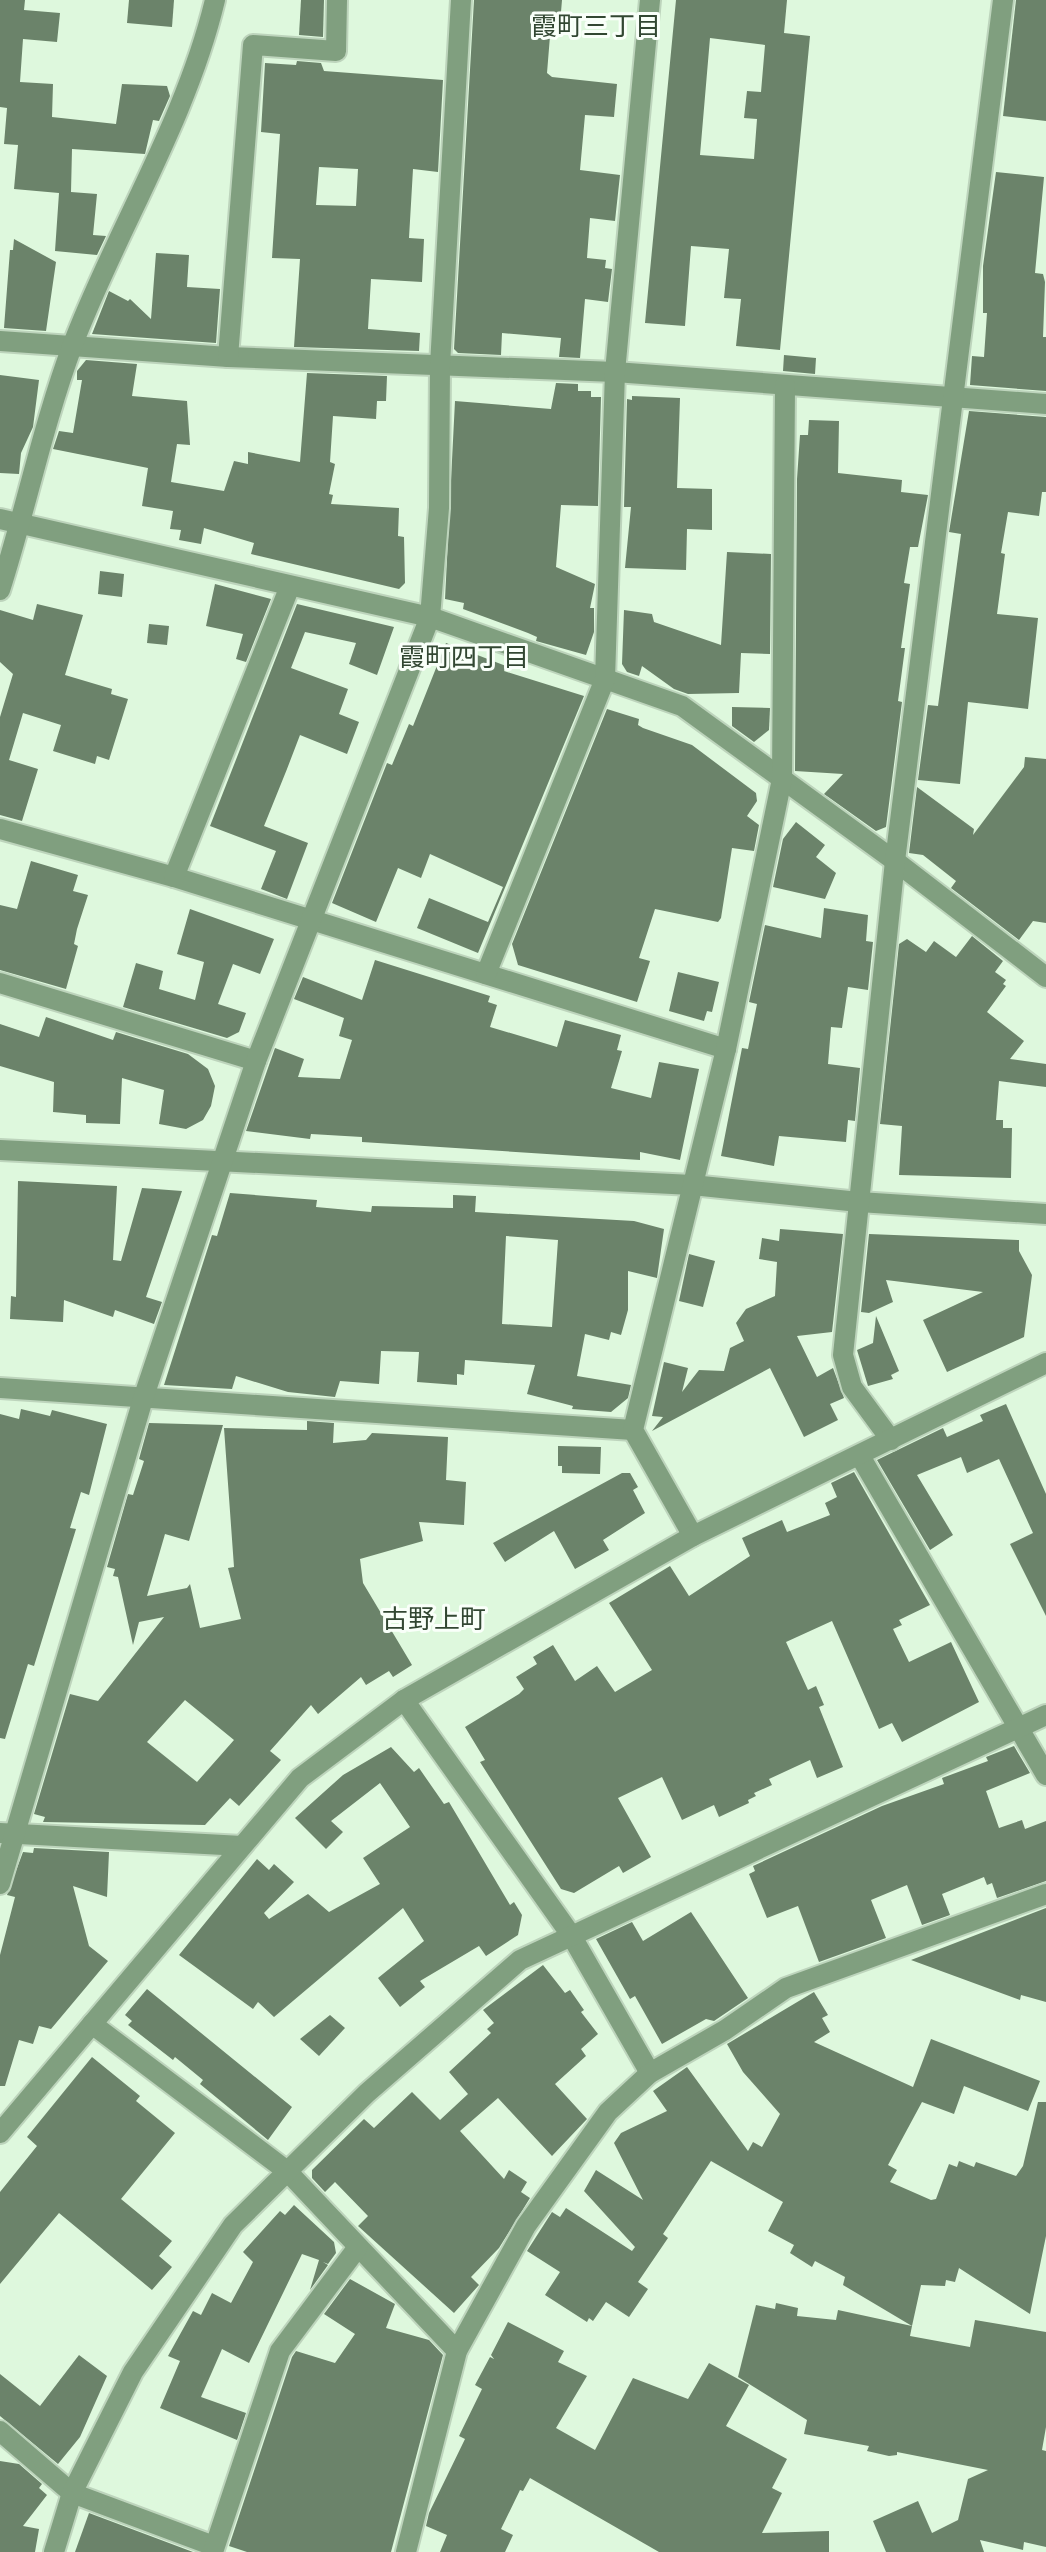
<svg xmlns="http://www.w3.org/2000/svg" width="1046" height="2552" font-family="Jost,'Noto Sans JP',sans-serif">
	<rect width="100%" height="100%" fill="#def8dd"/>
	<g fill="#6b836a" fill-rule="evenodd">
		<polygon points="0,0 25,0 24,10 60,13 57,42 23,39 20,82 53,84 52,117 116,124 122,84 167,86 170,96 159,121 153,120 145,154 72,149 71,192 97,194 93,235 106,236 97,255 55,251 59,193 14,189 18,145 4,144 7,108 0,107"/>
		<polygon points="129,0 174,0 172,27 127,23"/>
		<polygon points="301,0 324,0 323,37 299,35"/>
		<polygon points="474,0 562,0 559,36 550,36 547,73 552,77 617,84 614,117 585,115 580,170 620,175 615,221 590,218 587,258 606,260 605,268 612,269 608,302 585,299 580,358 559,357 561,338 502,333 501,355 458,353 454,349"/>
		<path d="M676 0H787L784 33 810 36 780 350 736 346 741 299 724 298 729 249 691 246 685 326 645 323ZM710 38 765 45 761 92 747 91 744 118 757 119 754 159 700 155Z"/>
		<polygon points="1016,0 1046,0 1046,121 1003,116"/>
		<path d="M297 61 321 63 324 71 443 80 438 172 413 169 409 238 424 239 422 282 371 279 368 329 420 333 419 351 294 347 300 259 272 258 280 134 261 132 265 63 296 65ZM319 167 358 169 356 206 316 205Z"/>
		<polygon points="996,172 1044,177 1035,273 1043,274 1045,282 1043,337 1046,337 1046,391 970,385 972,356 984,357 987,313 983,313 983,266"/>
		<polygon points="14,239 56,262 46,331 4,328 10,250 13,250"/>
		<polygon points="156,253 189,255 187,287 220,289 216,343 92,334 109,291 128,301 130,299 151,319"/>
		<polygon points="784,355 816,358 815,374 783,371"/>
		<polygon points="86,360 137,364 132,396 187,401 190,445 177,444 171,482 224,491 234,461 248,464 248,452 300,462 307,373 387,376 386,401 377,401 376,419 333,416 330,462 335,464 329,494 333,495 331,504 399,508 398,536 404,537 405,583 399,589 251,554 254,543 204,528 201,544 179,540 181,530 170,529 173,511 142,506 148,468 53,449 59,431 73,433 82,380 77,380 77,371"/>
		<polygon points="0,375 39,380 33,427 21,453 19,474 0,473"/>
		<polygon points="556,383 578,384 578,391 591,391 591,397 601,397 598,506 561,505 556,567 595,584 590,608 594,608 594,632 586,655 536,641 537,637 528,633 463,609 464,603 445,599 455,401 551,409"/>
		<polygon points="632,396 680,398 677,488 712,489 712,530 687,529 686,570 625,568 631,507 624,507 627,399 632,400"/>
		<polygon points="969,411 1046,417 1046,492 1042,492 1039,516 1008,512 1001,553 1005,554 997,614 1038,618 1028,709 968,702 960,784 918,780 928,705 938,706 961,534 949,532"/>
		<polygon points="809,420 839,421 838,473 902,480 901,492 928,495 918,547 910,547 904,583 910,584 901,648 905,648 898,701 902,702 886,827 876,831 824,794 843,774 795,771 797,479 800,435 808,435"/>
		<polygon points="727,552 771,554 770,654 741,653 739,693 688,694 674,689 642,666 639,676 627,672 622,664 624,610 652,614 654,622 721,645"/>
		<polygon points="100,571 124,574 122,597 98,594"/>
		<polygon points="215,584 271,599 246,662 236,659 243,634 206,626"/>
		<polygon points="37,604 83,615 65,675 112,689 111,694 128,699 109,760 97,756 95,764 53,751 61,725 23,713 9,760 38,769 22,821 0,815 0,717 13,674 0,662 0,610 33,620"/>
		<polygon points="297,604 394,627 377,675 349,664 356,643 305,632 291,668 348,689 339,714 359,722 347,754 300,735 287,769 264,826 308,843 287,899 261,889 276,851 210,826"/>
		<polygon points="149,624 169,626 167,645 147,643"/>
		<polygon points="446,643 506,666 504,671 584,696 478,953 417,928 429,898 488,922 503,887 430,854 421,878 398,868 376,922 332,903 387,763 392,765 409,724 413,726"/>
		<polygon points="732,707 770,708 769,730 754,742 732,726"/>
		<polygon points="607,709 639,719 638,725 643,728 692,745 756,793 757,801 747,816 759,825 754,851 732,848 721,918 718,922 655,909 639,958 650,961 637,1002 518,965 512,944"/>
		<polygon points="1025,757 1046,759 1046,923 1033,921 1019,940 951,888 956,881 923,855 909,853 917,787 974,829 973,835 1024,767"/>
		<polygon points="796,822 825,845 816,857 836,873 825,899 773,887 783,839"/>
		<polygon points="31,861 78,875 73,891 88,895 77,929 74,944 78,946 66,989 0,970 0,905 17,909"/>
		<polygon points="824,908 868,915 866,941 873,942 868,990 848,987 842,1028 831,1027 828,1064 860,1068 855,1121 848,1120 846,1142 779,1136 774,1166 721,1156 742,1048 748,1049 757,1004 749,1002 765,925 821,938"/>
		<polygon points="190,909 274,939 260,974 233,964 218,1004 246,1013 239,1032 227,1038 123,1007 136,963 163,971 159,989 195,1000 204,962 177,954"/>
		<polygon points="972,936 1003,961 995,972 1006,980 1003,984 1006,986 987,1012 1024,1041 1010,1059 1046,1064 1046,1087 999,1081 996,1120 1003,1120 1003,1128 1012,1128 1011,1178 899,1175 902,1126 880,1124 899,944 907,939 926,952 934,941 956,957"/>
		<polygon points="375,960 490,996 488,1002 497,1005 490,1027 557,1047 565,1020 621,1035 617,1050 622,1051 611,1088 651,1098 659,1062 699,1069 680,1160 640,1152 640,1160 362,1142 362,1137 311,1134 310,1139 246,1131 275,1048 304,1059 298,1077 340,1079 352,1040 339,1036 344,1018 294,999 303,977 362,1000"/>
		<polygon points="678,972 719,982 712,1012 707,1011 704,1021 669,1011"/>
		<polygon points="46,1017 113,1040 116,1032 188,1054 208,1069 215,1086 211,1106 203,1120 186,1129 159,1124 164,1090 122,1078 120,1124 86,1123 86,1115 53,1112 54,1082 0,1066 0,1024 39,1037"/>
		<polygon points="18,1181 117,1186 113,1260 121,1261 142,1188 182,1191 146,1297 162,1302 154,1324 115,1310 113,1317 64,1300 63,1322 10,1319 11,1296 16,1297"/>
		<path d="M230 1193 317 1200 316 1207 371 1212 372 1206 453 1208V1195L476 1196 475 1212 634 1221 664 1229 657 1278 628 1271V1310L621 1335 611 1332 609 1340 585 1334 577 1376 631 1385 628 1398 611 1412 572 1409 573 1406 527 1394 535 1365 465 1360 464 1375 457 1374V1385L417 1382 419 1352 381 1351 379 1384 340 1381 335 1397 288 1392 236 1376 232 1389 164 1385 212 1235 217 1236ZM506 1236 558 1240 552 1327 502 1324Z"/>
		<polygon points="780,1229 843,1234 832,1332 797,1336 817,1377 833,1368 844,1398 830,1404 838,1420 804,1437 770,1368 652,1431 663,1417 652,1416 664,1362 688,1368 682,1392 699,1370 724,1371 730,1348 744,1341 736,1323 746,1309 775,1296 777,1262 759,1259 762,1238 779,1241"/>
		<polygon points="869,1234 1019,1240 1019,1251 1032,1275 1024,1337 947,1372 923,1320 983,1292 886,1280 893,1302 869,1313 861,1312"/>
		<polygon points="689,1254 715,1261 703,1307 679,1301"/>
		<polygon points="876,1316 899,1371 891,1375 893,1379 868,1386 857,1350 873,1343"/>
		<polygon points="1006,1404 1046,1494 1046,1616 1010,1544 1033,1533 999,1459 967,1473 961,1457 917,1475 953,1535 930,1550 877,1460 943,1428 947,1437 983,1421 980,1415"/>
		<polygon points="21,1409 50,1416 52,1410 107,1424 89,1495 81,1492 70,1528 76,1529 34,1666 28,1664 5,1739 0,1738 0,1414 19,1419"/>
		<path d="M307 1421 334 1423 333 1443 366 1440 372 1433 448 1437 446 1480 466 1482 464 1525 419 1522 423 1541 360 1559 363 1583 412 1665 393 1677 389 1671 366 1685 361 1677 318 1714 311 1705 270 1751 281 1760 239 1806 230 1798 205 1825 43 1822 45 1817 34 1814 70 1694 98 1701 164 1617 139 1622 133 1645 118 1577 113 1576 115 1569 107 1567 128 1494 133 1495 144 1461 139 1459 149 1423 223 1425 189 1541 165 1534 147 1596 187 1588 190 1584 200 1628 241 1619 228 1568 234 1567 224 1428 307 1430ZM185 1700 234 1740 197 1782 147 1742Z"/>
		<polygon points="558,1446 601,1447 600,1474 562,1473 562,1466 558,1466"/>
		<polygon points="854,1472 930,1605 899,1620 902,1625 893,1629 909,1662 951,1642 979,1702 902,1742 892,1723 879,1729 832,1621 786,1642 808,1690 816,1686 824,1705 819,1707 843,1767 817,1778 810,1760 769,1779 772,1785 754,1793 756,1796 748,1800 749,1803 719,1817 714,1805 682,1820 662,1777 618,1798 651,1857 623,1873 619,1866 574,1893 561,1889 480,1762 485,1760 465,1727 519,1694 524,1689 516,1677 537,1664 533,1657 553,1645 575,1681 597,1666 615,1692 652,1670 609,1603 670,1566 689,1596 750,1556 742,1538 782,1520 787,1532 830,1515 825,1503 837,1497 831,1483"/>
		<polygon points="622,1473 630,1473 638,1487 633,1490 645,1513 603,1540 609,1550 575,1569 554,1531 505,1562 493,1543"/>
		<polygon points="1014,1746 1030,1773 986,1791 999,1828 1022,1820 1025,1829 1046,1821 1046,1881 997,1898 992,1883 987,1885 984,1877 942,1894 950,1915 922,1925 907,1885 871,1900 886,1938 819,1962 798,1906 767,1918 749,1874 755,1871 753,1866 882,1806 944,1784 942,1778 988,1761 986,1757"/>
		<polygon points="391,1747 414,1772 419,1768 444,1804 449,1802 510,1905 514,1902 522,1915 518,1935 486,1956 479,1946 420,1981 425,1987 400,2007 378,1978 424,1941 403,1908 274,2017 258,2002 253,2009 179,1955 257,1859 269,1870 274,1864 294,1882 264,1913 269,1919 308,1894 329,1912 380,1884 363,1858 410,1827 380,1783 331,1821 343,1832 326,1849 295,1818 343,1775"/>
		<polygon points="34,1848 109,1852 107,1897 73,1886 89,1946 108,1961 51,2029 39,2026 33,2044 19,2040 5,2086 0,2086 0,1955 15,1897 7,1895 23,1852 33,1853"/>
		<polygon points="1046,1908 1046,2002 1021,1995 1020,2000 911,1960"/>
		<polygon points="691,1912 748,1998 714,2021 706,2019 662,2044 635,1996 630,1999 596,1939 632,1922 643,1941"/>
		<polygon points="543,1965 565,1993 570,1990 584,2010 581,2012 598,2034 581,2049 586,2056 555,2084 587,2119 552,2156 498,2098 460,2131 504,2179 509,2170 527,2182 521,2192 530,2198 499,2248 471,2277 479,2285 454,2313 358,2226 368,2216 335,2182 325,2192 312,2178 312,2170 364,2119 374,2128 412,2092 440,2120 468,2094 449,2072 491,2033 487,2029 494,2023 483,2010"/>
		<polygon points="147,1989 292,2107 268,2140 200,2084 203,2080 175,2057 173,2060 128,2025 132,2021 125,2015"/>
		<polygon points="814,1992 828,2015 822,2018 830,2032 814,2042 913,2087 931,2039 1040,2081 1028,2111 964,2086 954,2114 922,2102 888,2165 897,2170 890,2182 931,2200 936,2199 949,2164 957,2167 959,2161 974,2167 976,2162 1016,2176 1023,2166 1038,2102 1046,2102 1046,2236 1030,2314 959,2268 955,2282 946,2280 945,2286 921,2285 912,2326 843,2285 845,2277 815,2261 812,2267 790,2253 794,2245 768,2231 783,2202 711,2161 663,2234 668,2238 638,2282 648,2289 629,2317 606,2302 593,2321 589,2318 587,2322 545,2295 560,2272 527,2251 552,2212 560,2217 566,2208 632,2251 635,2247 584,2191 596,2170 643,2200 614,2143 621,2133 667,2111 653,2091 687,2067 748,2151 753,2142 762,2147 780,2114 743,2072 727,2044"/>
		<polygon points="330,2015 345,2028 319,2056 300,2039"/>
		<polygon points="92,2057 140,2096 136,2101 175,2133 121,2199 172,2241 159,2256 172,2267 152,2290 59,2213 0,2284 0,2192 37,2146 27,2137"/>
		<polygon points="294,2205 334,2242 336,2253 328,2264 323,2262 328,2265 310,2290 319,2260 302,2254 249,2363 222,2349 201,2397 246,2413 237,2440 160,2408 180,2361 168,2356 193,2311 201,2315 212,2293 231,2303 253,2262 243,2252 280,2211 285,2215"/>
		<polygon points="350,2279 395,2304 386,2328 429,2340 443,2355 391,2552 247,2552 229,2546 292,2357 296,2351 335,2363 355,2334 324,2314"/>
		<polygon points="776,2303 798,2308 797,2316 836,2320 838,2310 912,2326 910,2336 970,2347 975,2320 1046,2332 1046,2427 1042,2450 1046,2451 1046,2547 1024,2542 1023,2550 980,2540 984,2552 886,2552 873,2521 918,2501 932,2533 958,2520 968,2479 988,2470 897,2452 897,2455 889,2456 867,2451 869,2446 804,2434 807,2420 738,2377 756,2305 775,2309"/>
		<polygon points="508,2322 564,2351 558,2362 587,2376 556,2428 595,2450 633,2378 688,2399 709,2363 749,2385 726,2426 787,2459 772,2488 782,2493 762,2533 829,2531 829,2552 659,2552 530,2478 523,2491 520,2490 501,2529 513,2535 505,2552 440,2552 447,2535 426,2526 429,2513 465,2439 459,2436 482,2389 475,2385 490,2357 494,2359 491,2355"/>
		<polygon points="79,2355 107,2376 80,2437 58,2464 0,2416 0,2374 40,2406"/>
		<polygon points="0,2461 19,2464 42,2484 39,2488 47,2495 23,2526 39,2529 35,2552 0,2552"/>
		<polygon points="89,2513 193,2552 75,2552"/>
	</g>
	<g fill="none" stroke-linecap="round" stroke-linejoin="round">
		<g stroke="#bdd4bc" stroke-width="24">
			<g id="minor">
				<polyline points="0,341 228,357 615,372 1046,404"/>
				<polyline points="228,357 253,45 336,51 337,0"/>
				<polyline points="0,519 430,617 682,706 895,861 1046,977"/>
				<path d="M0 590C26 509 43 424 73 344 117 229 186 121 215 0"/>
				<polyline points="0,829 174,877 726,1049"/>
				<polyline points="174,877 290,586"/>
				<polyline points="486,974 605,679 615,372 650,0"/>
				<polyline points="0,983 256,1061"/>
				<polyline points="0,1150 692,1185 859,1202 1046,1214"/>
				<polyline points="0,1388 633,1430"/>
				<polyline points="891,1440 852,1387 843,1355 895,861 1003,0"/>
				<polyline points="860,1456 1046,1775"/>
				<polyline points="693,1536 633,1430 726,1049 782,779 785,386"/>
				<polyline points="404,1700 571,1935 650,2073"/>
				<polyline points="0,1833 242,1846"/>
				<polyline points="0,1884 143,1399 256,1061 430,617 439,508 440,365 461,0"/>
				<polyline points="92,2024 287,2171 457,2351"/>
				<polyline points="0,2133 300,1778 404,1700 693,1536 1046,1363"/>
				<polyline points="0,2431 72,2493 214,2546"/>
				<polyline points="54,2552 72,2493 133,2372 233,2225 367,2093 520,1960 1046,1715"/>
				<polyline points="213,2552 280,2351 358,2247"/>
				<polyline points="406,2552 457,2351 526,2226 608,2112 650,2073 725,2030 786,1988 1046,1894"/>
			</g>
		</g>
		<use href="#minor" stroke="#809f7f" stroke-width="20"/>
	</g>
	<g text-anchor="middle" dominant-baseline="central" stroke-width="6" stroke-linejoin="round" paint-order="stroke">
		<g font-size="26" fill="#324732" stroke="#f9fff9">
			<text x="596" y="26">霞町三丁目</text>
			<text x="464" y="657">霞町四丁目</text>
			<text x="434" y="1619">古野上町</text>
		</g>
	</g>
</svg>
